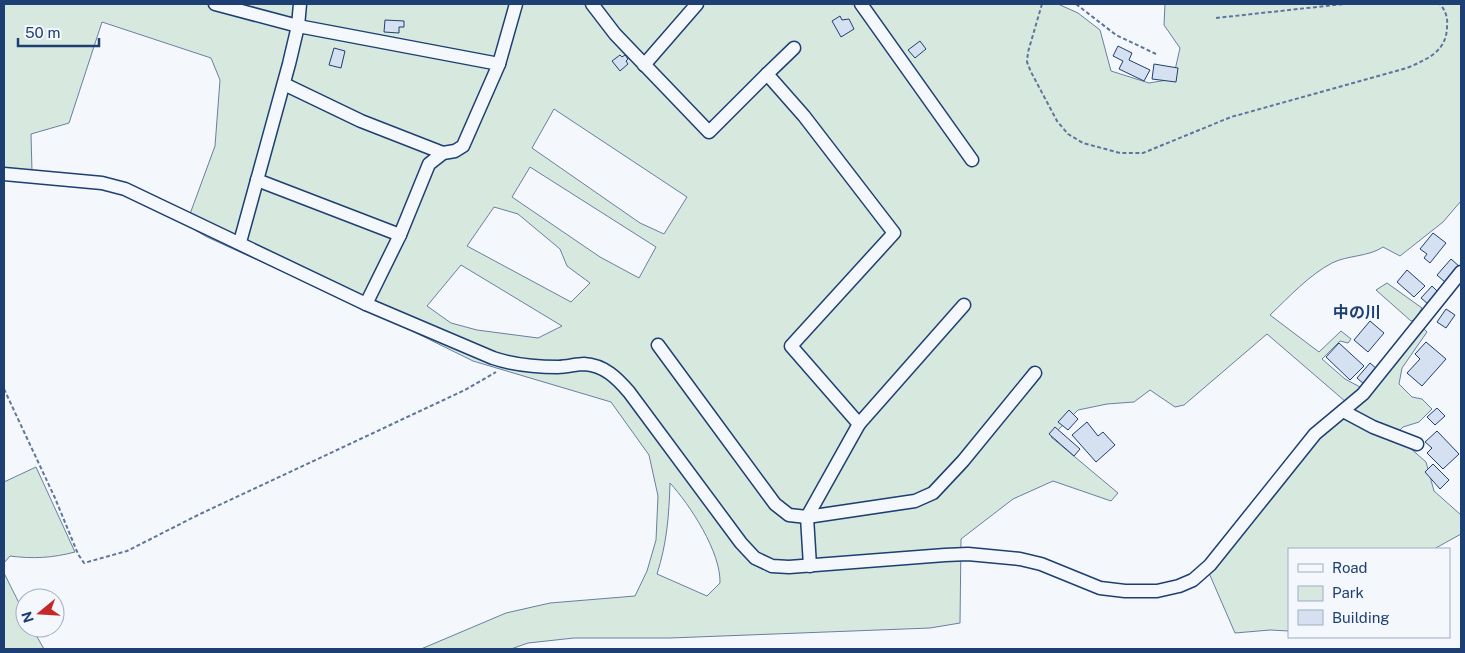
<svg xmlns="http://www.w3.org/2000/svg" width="1465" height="653" font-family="'Public Sans','Noto Sans JP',sans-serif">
	<rect width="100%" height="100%" fill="#f4f7fb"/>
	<g fill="#d7e8df" stroke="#687fa3" fill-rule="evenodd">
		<path d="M4 4H1058L1078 13 1100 30 1111 71 1149 83 1173 79 1180 48 1164 25 1165 4H1461V201L1443 222 1400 256 1383 247C1368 257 1348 255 1332 263 1309 275 1289 297 1270 315L1319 352 1341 331 1351 339 1348 343 1340 341 1322 359 1345 379 1360 387 1346 402 1267 334 1184 405 1175 407 1150 390 1134 402 1107 404 1078 410 1051 437 1118 493 1111 501 1053 481 1013 499 961 539 960 623 930 628 670 638H574L528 643 511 649H421L506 613 550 603 635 596 647 571 656 540 658 496 649 455 611 402 473 361 400 325 207 237 195 230 190 214 215 146 220 80 211 58 102 22 69 123 31 134 32 172 4 170ZM554 109 687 197 664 234 640 223 532 148ZM530 167 656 247 639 278 600 257 512 197ZM494 207 518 214 560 249 567 266 590 283 571 302 467 246ZM461 265 562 326 538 338 477 330 451 323 427 306ZM670 483C690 505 721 552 720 583L707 596 657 574C667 543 669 515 670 483Z"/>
		<polygon points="1387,283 1422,308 1415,320 1411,321 1376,290"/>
		<polygon points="1423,328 1427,332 1402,368 1399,384 1412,397 1422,399 1432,409 1419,422 1403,427 1391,439 1409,447 1426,462 1434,491 1461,515 1461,534 1434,549 1289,549 1289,631 1270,630 1235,633 1209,573 1320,438 1384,378"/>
		<path d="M36 467 75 552C52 558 33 559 10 556L4 563V482Z"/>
		<polygon points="4,573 25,615 25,628 32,628 44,649 4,649"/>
	</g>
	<g fill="#d5e0f0" stroke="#1d3f73">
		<polygon points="840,16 842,20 849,19 854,29 841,37 832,21"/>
		<polygon points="385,20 404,21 404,27 399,27 399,33 384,32"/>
		<polygon points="920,41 926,49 915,58 908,50"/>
		<polygon points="1118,46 1132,53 1129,60 1150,70 1144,81 1119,69 1123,61 1113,56"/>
		<polygon points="334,48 345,51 341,68 329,65"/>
		<polygon points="620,55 622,57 625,55 628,59 626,61 628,64 620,71 612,61"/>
		<polygon points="1154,64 1178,68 1176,82 1152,79"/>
		<polygon points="1433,233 1446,243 1430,263 1424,258 1427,254 1420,249"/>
		<polygon points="1451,259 1460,267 1446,283 1437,275"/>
		<polygon points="1407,270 1425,286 1414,297 1397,282"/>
		<polygon points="1432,286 1439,293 1428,304 1421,298"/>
		<polygon points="1446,309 1455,315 1446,328 1437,322"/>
		<polygon points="1370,321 1384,333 1368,352 1354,340"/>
		<polygon points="1426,342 1446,359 1422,386 1407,373 1420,359 1415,354"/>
		<polygon points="1339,343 1364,366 1350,380 1326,357"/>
		<polygon points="1370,363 1378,370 1365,385 1357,378"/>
		<polygon points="1437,408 1445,416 1435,425 1427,417"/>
		<polygon points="1069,410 1078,419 1068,430 1058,422"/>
		<polygon points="1087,422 1098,436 1103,432 1115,445 1096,462 1072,435"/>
		<polygon points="1055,427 1080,449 1074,456 1049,434"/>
		<polygon points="1437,431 1459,454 1443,469 1427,453 1432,448 1425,442"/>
		<polygon points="1433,464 1449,480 1440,489 1425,472"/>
	</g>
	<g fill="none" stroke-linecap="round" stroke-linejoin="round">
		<g stroke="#1d3f73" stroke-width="15">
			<g id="minor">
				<polyline points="215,4 298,26 499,64"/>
				<polyline points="592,4 615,34 709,132 767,74 804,116 894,233 791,346 859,424 807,517 810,566"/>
				<polyline points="861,4 972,160"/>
				<polyline points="644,65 697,4"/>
				<polyline points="767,74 794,48"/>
				<polyline points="284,84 361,121 443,153"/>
				<path d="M4 174 102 183 125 189 366 304 493 358C514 365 535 367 558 367 567 367 576 364 584 364 604 365 617 378 629 392L741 543 755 558 772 566 789 567 945 555 968 554 1020 559 1041 564 1100 588 1125 591H1157L1179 586 1193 580 1210 565 1315 434 1363 394 1461 272"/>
				<polyline points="257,180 400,235"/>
				<polyline points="240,242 289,64 298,26 300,4"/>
				<polyline points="366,304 400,235 429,164 443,153 455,151 463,146 499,64 516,4"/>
				<polyline points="658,345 775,504 789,515 807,517 915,501 933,493 963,461 1035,373"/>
				<polyline points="1343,411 1373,427 1417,444"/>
				<polyline points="859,424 964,305"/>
			</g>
		</g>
		<g stroke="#5e769c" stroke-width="2" stroke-dasharray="4 2.5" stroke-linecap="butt">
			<path d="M1042 4 1028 52 1027 62 1031 72 1057 121 1068 134 1083 143 1120 153H1143L1231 117 1407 68C1428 59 1447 51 1447 26 1448 17 1445 10 1440 4"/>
			<polyline points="1076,4 1116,35 1156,54"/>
			<polyline points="1216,18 1344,4"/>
			<polyline points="4,389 55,498 78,554 84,563 127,551 198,515 465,390 496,372"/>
		</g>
		<use href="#minor" stroke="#f4f7fb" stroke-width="12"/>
	</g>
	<g text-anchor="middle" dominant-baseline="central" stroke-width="4" stroke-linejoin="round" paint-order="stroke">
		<g font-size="16" font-weight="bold" fill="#1d3f73" stroke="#f4f7fb">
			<text x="1357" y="312">中の川</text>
		</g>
	</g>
	<rect width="1465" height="653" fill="none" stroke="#1d3f73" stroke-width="10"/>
	<rect x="1288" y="548" width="162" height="90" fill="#f4f7fb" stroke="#9eadc5"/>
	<rect x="1298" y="564" width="25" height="8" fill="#f4f7fb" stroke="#9eadc5"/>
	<text x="1332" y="573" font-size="15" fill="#1d3f73">Road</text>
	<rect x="1298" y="586" width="25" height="15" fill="#d7e8df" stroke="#9eadc5"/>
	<text x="1332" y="598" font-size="15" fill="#1d3f73">Park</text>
	<rect x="1298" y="610" width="25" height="15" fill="#d5e0f0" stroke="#9eadc5"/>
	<text x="1332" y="623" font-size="15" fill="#1d3f73">Building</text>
	<g transform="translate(40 613) rotate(252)"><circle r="24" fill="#f4f7fb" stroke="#9eadc5"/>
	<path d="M0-4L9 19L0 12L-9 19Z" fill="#c62828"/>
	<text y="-8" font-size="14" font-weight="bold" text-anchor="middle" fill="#1d3f73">N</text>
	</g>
	<path d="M18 38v8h81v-8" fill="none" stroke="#1d3f73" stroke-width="2.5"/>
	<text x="25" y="38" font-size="15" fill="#1d3f73" stroke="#f4f7fb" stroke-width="4" paint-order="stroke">50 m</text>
</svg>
